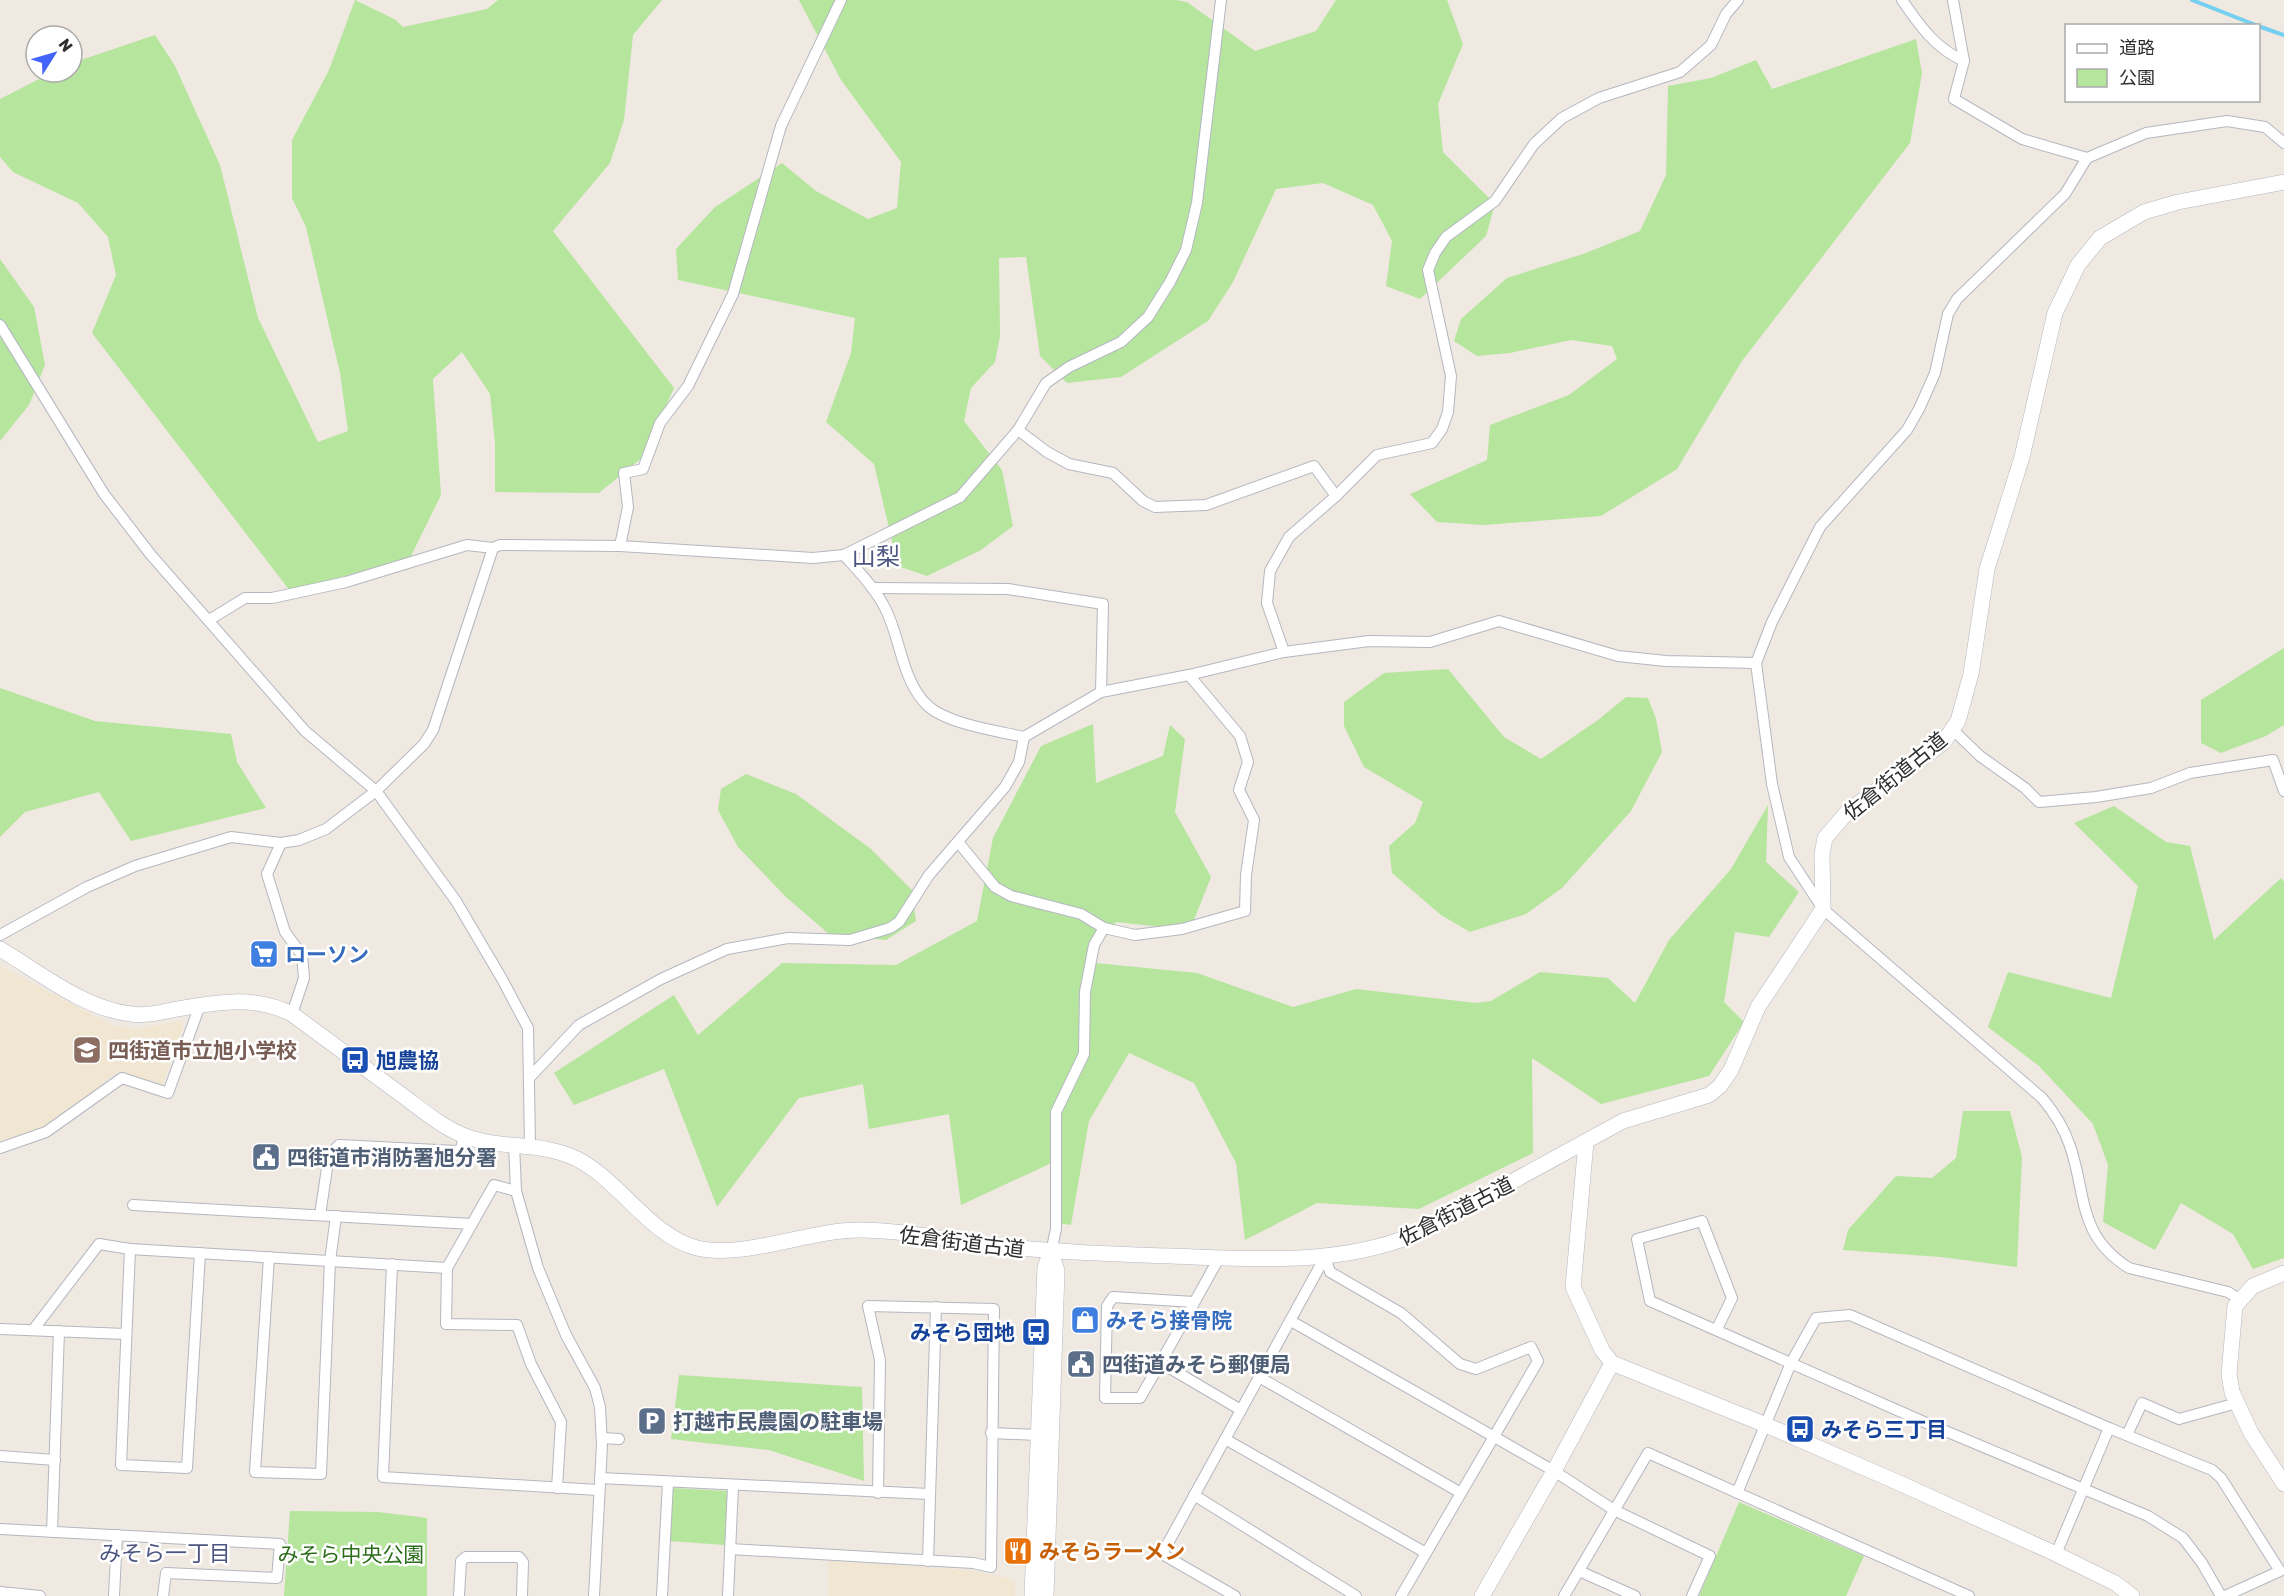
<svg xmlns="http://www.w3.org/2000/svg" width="2284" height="1596" font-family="Rubik,'Noto Sans JP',sans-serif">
	<rect width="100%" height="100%" fill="#efe9e1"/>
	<g fill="#f0e6d1">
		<polygon points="0,966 114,1026 141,1029 182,1020 183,1029 161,1087 119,1071 47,1126 0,1141"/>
		<polygon points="829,1561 970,1570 1015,1580 1015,1596 828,1596"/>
	</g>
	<g fill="#b6e59e">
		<polygon points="355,0 396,20 403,27 487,9 498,0 662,0 633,35 624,120 610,163 553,231 674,388 643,457 599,493 495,492 495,443 490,394 462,352 433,379 441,495 410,558 290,591 92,333 116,275 108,237 78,203 13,172 0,157 0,99 53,72 72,72 72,63 155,35 175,66 220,165 258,318 318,442 348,431 340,373 306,227 292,198 292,140 329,70"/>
		<polygon points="799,0 1175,0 1187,2 1255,51 1316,31 1336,0 1447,0 1463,44 1438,104 1443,152 1495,204 1486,236 1420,299 1386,286 1392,241 1373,205 1323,183 1276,189 1233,282 1208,321 1121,377 1067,383 1040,356 1026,257 999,258 1000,336 995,362 971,388 964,421 1002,470 1013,526 981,550 927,576 898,566 874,464 826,422 851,353 855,318 678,280 676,249 715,207 782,163 816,191 868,219 897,208 901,162 841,80"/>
		<polygon points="1916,39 1922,73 1910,143 1742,361 1677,469 1601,516 1484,525 1437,522 1410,494 1487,460 1490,425 1569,395 1617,359 1612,346 1571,340 1510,353 1477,356 1454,341 1461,319 1507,278 1586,253 1640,231 1666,175 1668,86 1711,78 1756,60 1772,89"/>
		<polygon points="0,259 34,307 45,365 29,405 0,441"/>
		<polygon points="2284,648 2284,725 2266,736 2221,753 2201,743 2201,700"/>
		<polygon points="1448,669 1504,737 1541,759 1598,720 1626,697 1648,698 1656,719 1662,752 1631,811 1562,888 1526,914 1470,932 1441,915 1392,873 1389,846 1415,823 1423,802 1364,767 1344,726 1344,702 1384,673"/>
		<polygon points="0,688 95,721 231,734 237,762 266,808 131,841 99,792 25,812 0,837"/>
		<polygon points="1093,724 1096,783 1163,756 1170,725 1185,739 1175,812 1211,877 1190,930 1116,922 1085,962 1197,973 1293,1007 1356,989 1476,1003 1491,1001 1540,972 1608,978 1635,1003 1669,940 1731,869 1768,805 1766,862 1799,892 1769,937 1735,932 1724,1002 1744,1022 1709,1076 1601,1104 1532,1058 1533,1153 1419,1209 1317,1203 1245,1240 1236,1163 1194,1083 1129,1053 1089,1121 1071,1225 1057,1223 1058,1160 961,1205 949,1114 869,1129 863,1084 799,1098 717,1207 664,1069 574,1105 554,1073 674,995 698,1035 782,963 896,965 977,921 993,838 1041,746"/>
		<polygon points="746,774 796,794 871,849 912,890 916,921 886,940 830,935 786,897 738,847 718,810 721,789"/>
		<polygon points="2114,806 2166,842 2190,846 2214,940 2281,878 2284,882 2284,1258 2253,1269 2233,1234 2181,1203 2155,1250 2103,1222 2108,1165 2093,1124 2039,1066 1988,1027 2008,972 2111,998 2138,886 2074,823"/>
		<polygon points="1963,1111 2010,1111 2022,1157 2017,1267 1941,1257 1843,1250 1848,1230 1896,1176 1932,1178 1956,1158"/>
		<polygon points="679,1375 862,1387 864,1481 769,1450 671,1439"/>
		<polygon points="672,1488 728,1491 725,1545 669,1541"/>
		<polygon points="1739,1502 1864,1556 1846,1596 1699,1596"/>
		<polygon points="290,1511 378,1512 427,1518 427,1596 284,1596"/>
	</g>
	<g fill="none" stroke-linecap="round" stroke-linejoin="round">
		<g stroke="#75cff0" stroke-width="4">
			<polyline points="2192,0 2258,26"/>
			<polyline points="2258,26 2284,35"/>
		</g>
		<g stroke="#b4b7c1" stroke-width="12">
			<g id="street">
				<path d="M1902 0C1920 26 1935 48 1964 61"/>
				<polyline points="1953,0 1964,61 1954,99 2022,139 2087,158"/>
				<polyline points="0,325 104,494 151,555 305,731 376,791 456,901 502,979 528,1028 530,1145"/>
				<polyline points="1018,430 1047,452 1069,464 1113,473 1143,501 1155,507 1206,505 1314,466 1336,496"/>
				<polyline points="620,546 628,507 624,473 643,469 660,423 688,386 733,294 781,126 841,0"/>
				<path d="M844 555C859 572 876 589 886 610 901 640 902 682 928 706 948 724 998 731 1024 737L1101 692 1189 675 1284 652 1369 641 1430 642 1499 621 1618 656 1666 661 1756 663"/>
				<polyline points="872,588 1008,589 1103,604 1101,692"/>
				<polyline points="209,620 245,598 272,598 346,582 467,545 493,548 500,545 620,546 813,558 844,555 960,497 1018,430 1046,383 1069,367 1121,342 1148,317 1170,282 1186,250 1197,203 1221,0"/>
				<polyline points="1284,652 1267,603 1270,571 1289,537 1336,496 1377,455 1432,443 1442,429 1448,412 1451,376 1428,270 1435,253 1446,237 1495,201 1534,144 1562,118 1599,98 1680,72 1711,45 1726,14 1738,0"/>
				<polyline points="1953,730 1980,756 2025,788 2039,802 2096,797 2151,788 2190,773 2273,760 2284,791"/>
				<polyline points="958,842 995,887 1011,896 1081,914 1104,928 1135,935 1182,929 1245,911 1246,875 1254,820 1239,790 1248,762 1240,736 1189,675"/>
				<polyline points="281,843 267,874 285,932 302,955 304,978 292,1014"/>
				<polyline points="0,935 87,887 135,866 231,837 281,843 299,840 326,829 376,791 424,744 433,730 493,548"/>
				<polyline points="531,1076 579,1025 661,979 727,949 788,938 850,940 890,928 899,922 929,875 1005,787 1019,762 1024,737"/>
				<polyline points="514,1144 516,1191 538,1268 566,1335 595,1388 600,1407 602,1445 594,1596"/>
				<polyline points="0,1148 46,1132 122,1078 168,1093 200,1005"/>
				<polyline points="516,1191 494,1185 447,1268 446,1324 517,1325 531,1364 561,1422 557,1488"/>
				<polyline points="133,1205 472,1224"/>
				<polyline points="320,1215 329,1155 339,1145 457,1151 461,1149 464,1136"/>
				<polyline points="130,1249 121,1465 187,1468 200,1253"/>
				<polyline points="1051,1252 1056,1229 1056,1112 1084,1054 1085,992 1094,945 1104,928"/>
				<polyline points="269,1257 255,1472 321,1474 330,1261 336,1216"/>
				<polyline points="1325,1257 1330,1272 1401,1313 1460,1364 1476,1369 1531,1347 1538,1361 1401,1596"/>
				<polyline points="392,1264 383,1477 598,1490"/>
				<path d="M2239 1299 2228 1292 2129 1268C2077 1235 2087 1196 2070 1146 2064 1128 2054 1112 2042 1098L1823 909 1789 857 1772 784 1756 663 1772 622 1820 527 1907 430 1919 409 1935 373 1948 314 1957 299 2065 194 2087 158 2146 133 2227 121 2265 127 2284 143"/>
				<path d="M1194 1302 1113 1297 1107 1306 1105 1398H1140C1167 1352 1193 1305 1219 1258"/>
				<polyline points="1291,1321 1554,1471 1614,1510 1710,1556 1692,1596"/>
				<polyline points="0,1329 126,1334"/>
				<polyline points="1717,1329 1732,1298 1702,1221 1637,1239 1650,1301 1924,1422 2148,1516 2183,1538 2202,1563 2221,1596"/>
				<polyline points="33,1330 99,1244 130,1249 447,1268"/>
				<polyline points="1161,1363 1241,1410"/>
				<polyline points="1259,1377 1461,1493"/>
				<polyline points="991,1433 1038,1435"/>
				<polyline points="2127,1435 2142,1403 2179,1419 2237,1403"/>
				<polyline points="602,1438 619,1439"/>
				<polyline points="1225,1439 1426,1553"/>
				<polyline points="0,1456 55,1460"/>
				<polyline points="600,1478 929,1494"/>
				<polyline points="1737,1493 1791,1363 1816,1318 1850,1315 2109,1428 2212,1470 2221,1478 2280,1571 2225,1596"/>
				<polyline points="1194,1495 1356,1596"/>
				<polyline points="0,1529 280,1544 277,1578 166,1573 163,1596"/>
				<polyline points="52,1532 59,1331"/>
				<polyline points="730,1549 973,1563 991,1567 994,1309 868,1306 880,1360 878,1493"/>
				<polyline points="2056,1554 2109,1428"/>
				<polyline points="928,1561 936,1307"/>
				<polyline points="1579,1571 1635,1596"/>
				<polyline points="0,1592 40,1596"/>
				<polyline points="114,1596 117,1535"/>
				<polyline points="459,1596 461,1561 466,1557 519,1557 523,1562 522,1596"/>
				<polyline points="662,1596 668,1482"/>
				<polyline points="728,1596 733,1486"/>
				<polyline points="1235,1596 1162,1554 1325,1257"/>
				<polyline points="1564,1596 1648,1453 1969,1596"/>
			</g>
		</g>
		<g stroke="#b4b7c1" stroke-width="16">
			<g id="secondary">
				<path d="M0 949C39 972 84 1009 131 1014 144 1016 158 1013 172 1010 214 1003 252 994 292 1014 328 1041 364 1067 399 1093 420 1108 441 1127 465 1136 501 1150 541 1141 577 1159 620 1181 650 1236 697 1248 744 1259 809 1230 859 1230 902 1230 948 1240 991 1245 1051 1252 1111 1254 1172 1256 1254 1259 1339 1266 1416 1234L1623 1121 1709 1095 1720 1086 1731 1070 1758 1007 1823 909 1822 854 1825 838 1849 810 1943 743 1958 721 1971 674 1987 569 2022 457 2055 313 2078 265 2100 238 2144 212 2178 202 2284 182"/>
				<polyline points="1586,1142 1573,1287 1602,1350 1612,1363 1766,1425 1897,1482 2056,1554 2115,1583 2132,1596"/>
				<polyline points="2284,1273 2253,1286 2235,1306 2229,1374 2232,1392 2251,1433 2284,1484"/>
				<polyline points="1032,1596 1045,1267 1051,1252"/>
				<polyline points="1046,1596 1057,1271 1051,1252"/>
				<polyline points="1482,1596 1554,1471 1612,1363"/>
			</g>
		</g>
		<use href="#street" stroke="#fff" stroke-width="10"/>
		<use href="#secondary" stroke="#fff" stroke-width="15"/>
	</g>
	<defs>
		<g id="supermarket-square" transform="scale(1.5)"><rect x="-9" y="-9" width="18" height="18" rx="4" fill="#3f7fe0" stroke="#fff"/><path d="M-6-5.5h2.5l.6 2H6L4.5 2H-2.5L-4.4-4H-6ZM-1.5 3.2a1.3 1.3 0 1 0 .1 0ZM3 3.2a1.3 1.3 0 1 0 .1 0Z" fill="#fff"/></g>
		<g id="school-square" transform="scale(1.5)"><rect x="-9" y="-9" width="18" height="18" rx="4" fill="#8d6e63" stroke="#fff"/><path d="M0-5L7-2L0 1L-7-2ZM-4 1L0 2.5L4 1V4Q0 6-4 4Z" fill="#fff"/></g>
		<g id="bus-square" transform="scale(1.5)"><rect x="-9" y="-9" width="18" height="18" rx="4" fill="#1a4fb4" stroke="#fff"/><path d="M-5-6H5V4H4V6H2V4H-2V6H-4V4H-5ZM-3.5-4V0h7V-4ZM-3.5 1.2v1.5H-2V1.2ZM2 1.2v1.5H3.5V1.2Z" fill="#fff"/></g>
		<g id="civic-square" transform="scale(1.5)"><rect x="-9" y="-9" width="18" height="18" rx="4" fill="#5c6f8a" stroke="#fff"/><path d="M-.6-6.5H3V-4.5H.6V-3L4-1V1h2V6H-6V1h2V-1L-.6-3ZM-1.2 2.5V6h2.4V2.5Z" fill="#fff"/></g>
		<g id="shop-square" transform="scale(1.5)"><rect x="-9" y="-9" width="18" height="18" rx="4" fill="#3f7fe0" stroke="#fff"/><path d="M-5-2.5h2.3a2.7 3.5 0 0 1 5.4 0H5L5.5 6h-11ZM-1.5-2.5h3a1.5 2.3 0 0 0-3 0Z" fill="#fff"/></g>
		<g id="parking-square" transform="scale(1.5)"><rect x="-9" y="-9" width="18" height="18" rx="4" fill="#5c6f8a" stroke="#fff"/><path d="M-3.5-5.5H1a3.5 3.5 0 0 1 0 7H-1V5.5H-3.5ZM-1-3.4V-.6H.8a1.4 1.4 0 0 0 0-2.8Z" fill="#fff"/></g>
		<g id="restaurant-square" transform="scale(1.5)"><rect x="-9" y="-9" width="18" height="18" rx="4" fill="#e8710a" stroke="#fff"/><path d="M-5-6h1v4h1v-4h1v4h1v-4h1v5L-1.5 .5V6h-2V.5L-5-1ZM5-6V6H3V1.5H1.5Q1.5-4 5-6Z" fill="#fff"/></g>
	</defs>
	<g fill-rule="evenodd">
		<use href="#supermarket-square" x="264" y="954"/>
		<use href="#school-square" x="87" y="1050"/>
		<use href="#bus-square" x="355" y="1060"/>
		<use href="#civic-square" x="266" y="1157"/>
		<use href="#shop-square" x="1085" y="1320"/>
		<use href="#bus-square" x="1036" y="1332"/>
		<use href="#civic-square" x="1081" y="1364"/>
		<use href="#parking-square" x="652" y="1421"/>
		<use href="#bus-square" x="1800" y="1429"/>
		<use href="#restaurant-square" x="1018" y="1551"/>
	</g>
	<g text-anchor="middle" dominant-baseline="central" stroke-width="5" stroke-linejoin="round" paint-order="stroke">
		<g font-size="21" fill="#2e2e2e" stroke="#fff">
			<text transform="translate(1895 776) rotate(-39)">佐倉街道古道</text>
			<text transform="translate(1456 1211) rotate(-27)">佐倉街道古道</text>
			<text transform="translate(962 1242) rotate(7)">佐倉街道古道</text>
		</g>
		<g font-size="21" font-weight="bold" fill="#366cbe" stroke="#fff" text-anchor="start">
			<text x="285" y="954">ローソン</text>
			<text x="1106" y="1320">みそら接骨院</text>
		</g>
		<g font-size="21" font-weight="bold" fill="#785e54" stroke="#fff" text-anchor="start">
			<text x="108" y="1050">四街道市立旭小学校</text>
		</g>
		<g font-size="21" font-weight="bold" fill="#164399" stroke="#fff" text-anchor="start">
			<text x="376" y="1060">旭農協</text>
			<text x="1015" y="1332" text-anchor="end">みそら団地</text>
			<text x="1821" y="1429">みそら三丁目</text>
		</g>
		<g font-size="21" font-weight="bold" fill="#4e5e75" stroke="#fff" text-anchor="start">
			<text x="287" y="1157">四街道市消防署旭分署</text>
			<text x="1102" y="1364">四街道みそら郵便局</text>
			<text x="673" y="1421">打越市民農園の駐車場</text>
		</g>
		<g font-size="21" font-weight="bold" fill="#c56008" stroke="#fff" text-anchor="start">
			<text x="1039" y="1551">みそらラーメン</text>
		</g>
		<g font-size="21" fill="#2c6e1b" stroke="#fff">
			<text x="351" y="1554">みそら中央公園</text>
		</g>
		<g font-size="22" fill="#4d5680" stroke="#fff">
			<text x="165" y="1553">みそら一丁目</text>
		</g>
		<g font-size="24" fill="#4d5680" stroke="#fff">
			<text x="876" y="557">山梨</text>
		</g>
	</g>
	<rect x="2065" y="24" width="195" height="78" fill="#ffffff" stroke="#ababab" stroke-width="1.5"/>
	<rect x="2077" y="44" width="30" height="9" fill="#ffffff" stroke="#ababab" stroke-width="1.5"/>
	<text x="2119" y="54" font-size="18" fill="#2e2e2e">道路</text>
	<rect x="2077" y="69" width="30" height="18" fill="#b6e59e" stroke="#ababab" stroke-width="1.5"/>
	<text x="2119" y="84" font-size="18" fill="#2e2e2e">公園</text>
	<g transform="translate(54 54) rotate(53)"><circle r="28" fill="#ffffff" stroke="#ababab" stroke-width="1.5"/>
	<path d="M0-4.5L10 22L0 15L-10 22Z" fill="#4264fb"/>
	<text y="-9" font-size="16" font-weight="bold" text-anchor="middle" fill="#2e2e2e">N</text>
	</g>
</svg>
